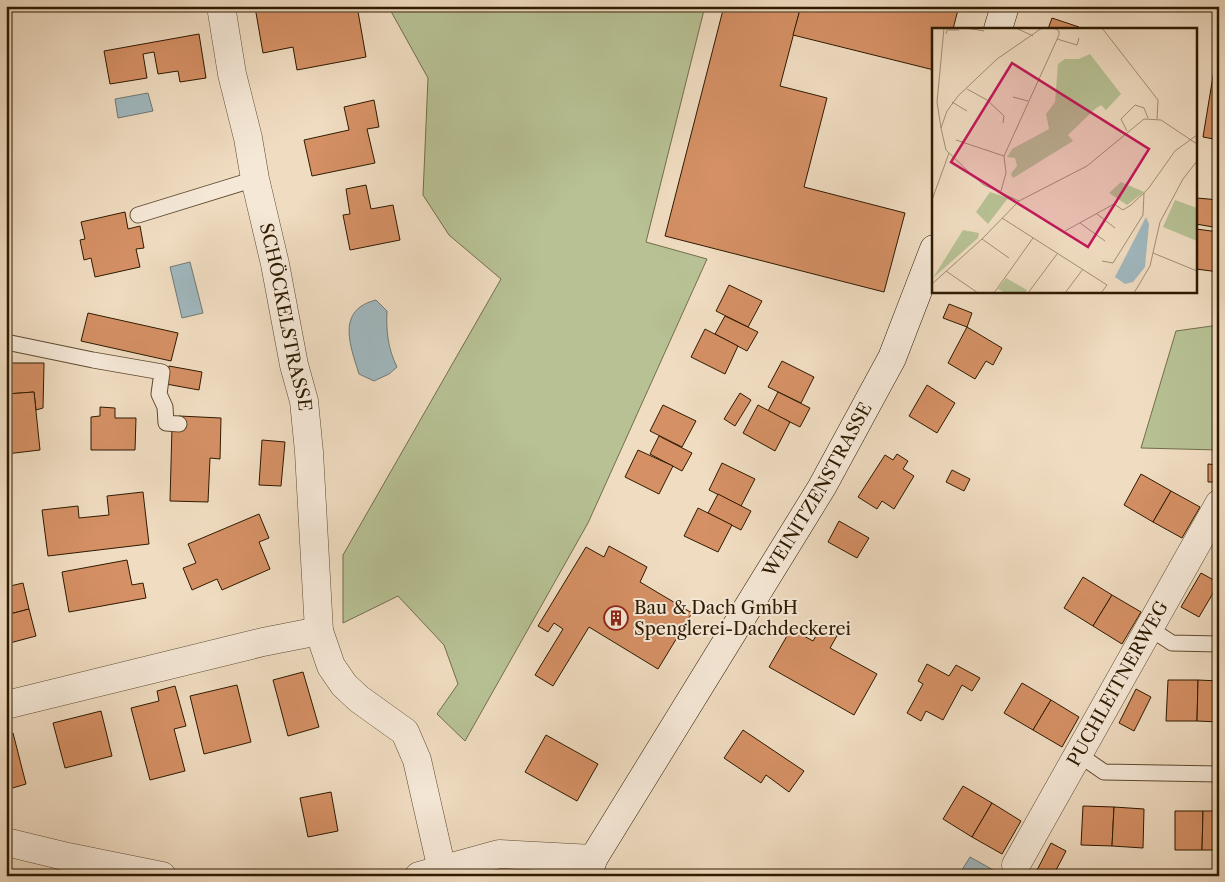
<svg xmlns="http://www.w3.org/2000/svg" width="1225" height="882" font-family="'Libre Caslon Text',serif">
	<rect width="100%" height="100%" fill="#f0dcc1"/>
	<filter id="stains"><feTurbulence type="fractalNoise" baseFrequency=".004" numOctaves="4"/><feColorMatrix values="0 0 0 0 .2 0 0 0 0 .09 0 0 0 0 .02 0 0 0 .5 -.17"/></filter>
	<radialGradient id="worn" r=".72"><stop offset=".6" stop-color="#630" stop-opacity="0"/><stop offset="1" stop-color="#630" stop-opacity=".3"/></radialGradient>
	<g fill="#b7c194" stroke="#726e4a">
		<polygon points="388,6 705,6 646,242 707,259 588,523 465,741 437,714 458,684 444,645 398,596 343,623 343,555 501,279 449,235 423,195 428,78"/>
		<polygon points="1219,325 1219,450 1141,448 1176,331"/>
	</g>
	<g fill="#a0b8bf" stroke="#727973">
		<polygon points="148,93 153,111 118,118 115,99"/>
		<polygon points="190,262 203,313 182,318 170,267"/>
		<path d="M376 300 387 311C386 331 388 349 397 367L389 374 374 381 359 374C350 345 336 310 376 300Z"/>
		<polygon points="970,857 995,871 992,876 971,876 962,870"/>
	</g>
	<g fill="#d59065" stroke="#2e1a00">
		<polygon points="259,6 357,6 366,57 297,70 293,47 263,53 255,7"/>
		<polygon points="724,6 801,6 780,86 827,98 804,187 905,213 884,292 665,236"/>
		<polygon points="801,6 959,6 953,29 934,29 934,70 793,35"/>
		<polygon points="1052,18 1079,27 1078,29 1048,29"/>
		<polygon points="199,34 206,78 180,82 178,71 158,74 154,52 143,54 147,78 110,84 104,51"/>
		<polygon points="1217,52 1219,53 1219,140 1203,137"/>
		<polygon points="374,100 379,127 367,129 375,163 312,176 304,140 349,130 344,107"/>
		<polygon points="366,185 371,209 393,205 400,240 350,250 343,215 350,214 346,189"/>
		<polygon points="1197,198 1219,200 1219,228 1196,224"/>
		<polygon points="125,212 128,229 140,226 144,248 136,249 140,267 95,277 91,258 84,260 80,240 85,239 81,222"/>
		<polygon points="1196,229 1219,232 1219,272 1196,269"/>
		<polygon points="729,285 762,301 748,327 716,311"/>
		<polygon points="949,304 972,313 967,327 943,318"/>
		<polygon points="88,313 178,333 171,361 81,341"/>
		<polygon points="725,316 758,332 747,351 715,334"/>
		<polygon points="967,327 1002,348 993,365 986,361 975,379 948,363"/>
		<polygon points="705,329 738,346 725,374 691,357"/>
		<polygon points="782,361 814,377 801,403 768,387"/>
		<polygon points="9,363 44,363 43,408 36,410 34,392 7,394"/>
		<polygon points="169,366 202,372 199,390 166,384"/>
		<polygon points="927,385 955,403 937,433 909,416"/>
		<polygon points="34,392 40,450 6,454 6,394"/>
		<polygon points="778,392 810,408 800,427 768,411"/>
		<polygon points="740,393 751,400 735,426 724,419"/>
		<polygon points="663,405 696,421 682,447 650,431"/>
		<polygon points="758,405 790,422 775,451 743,433"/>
		<polygon points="100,407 115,408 115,418 136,418 135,450 91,450 91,417 100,416"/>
		<polygon points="179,416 221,418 220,459 210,458 208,502 170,501 172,427 179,427"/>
		<polygon points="659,436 692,453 682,471 650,454"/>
		<polygon points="262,440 285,442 281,486 259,485"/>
		<polygon points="638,450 673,466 659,494 625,477"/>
		<polygon points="897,454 908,461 903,469 914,476 894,509 882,501 877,509 858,497 885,455 893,460"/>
		<polygon points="722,463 755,479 741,506 709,490"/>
		<polygon points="1208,464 1219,465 1219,482 1208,482"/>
		<polygon points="952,470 970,479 964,491 946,482"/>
		<polygon points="1141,474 1171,491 1153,522 1124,505"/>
		<polygon points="1171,491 1200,507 1182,538 1153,522"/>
		<polygon points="143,492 149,544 48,556 42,510 78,506 79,518 109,515 107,496"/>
		<polygon points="718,494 751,511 741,530 708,513"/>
		<polygon points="698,508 732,525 718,552 684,536"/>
		<polygon points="259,514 269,538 259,542 270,569 222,590 217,579 192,590 183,568 196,563 188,544"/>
		<polygon points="839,521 869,538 857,558 828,542"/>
		<polygon points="609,546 647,567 640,582 692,613 658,669 589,627 553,686 535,675 563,629 554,623 548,632 538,626 586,547 604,557"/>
		<polygon points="127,560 132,585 143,583 146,598 69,612 62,572"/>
		<polygon points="1201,573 1219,583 1199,617 1181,607"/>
		<polygon points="1083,577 1112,595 1093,626 1064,608"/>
		<polygon points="23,583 29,609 6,615 6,587"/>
		<polygon points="1112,595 1141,612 1122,644 1093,626"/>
		<polygon points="29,609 36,636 6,644 6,615"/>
		<polygon points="822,625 838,634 830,648 877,674 854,715 769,667 791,629 813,641"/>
		<polygon points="927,664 949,676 956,665 980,678 972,691 962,685 943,720 926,711 921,721 907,713 923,684 918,681"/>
		<polygon points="303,672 319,727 288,736 273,680"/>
		<polygon points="1168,680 1198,680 1197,721 1166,721"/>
		<polygon points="1198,680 1219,681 1219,722 1197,721"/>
		<polygon points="1022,683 1051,700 1033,730 1004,713"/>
		<polygon points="237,685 251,742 204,754 190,696"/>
		<polygon points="175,686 186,726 174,729 185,771 150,780 131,708 159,701 157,691"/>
		<polygon points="1136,689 1151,697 1134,731 1119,723"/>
		<polygon points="1051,700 1079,717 1062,747 1033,730"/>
		<polygon points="101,711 112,756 65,768 53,723"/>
		<polygon points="743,730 804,771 789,792 766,775 761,783 724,758"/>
		<polygon points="13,733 26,784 9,789 6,781 6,735"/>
		<polygon points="546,735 598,764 577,801 525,772"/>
		<polygon points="963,786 992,803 972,837 943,819"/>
		<polygon points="331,792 338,831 308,837 300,798"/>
		<polygon points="992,803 1021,821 1002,854 972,837"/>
		<polygon points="1083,806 1114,807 1112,846 1081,845"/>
		<polygon points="1114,807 1144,809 1143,848 1112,846"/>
		<polygon points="1175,811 1203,811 1202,850 1175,850"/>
		<polygon points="1203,811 1219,811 1219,850 1202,850"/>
		<polygon points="1051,843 1066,851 1053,876 1034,876"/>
	</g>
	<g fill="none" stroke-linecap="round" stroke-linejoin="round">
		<g stroke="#5e4a30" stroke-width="17">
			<g id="lane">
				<polyline points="138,215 255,179"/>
				<polyline points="6,342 93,360 162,372 159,394 165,407 166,423 179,424"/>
				<polyline points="1149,628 1172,643 1219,644"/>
				<polyline points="1078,754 1104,772 1219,774"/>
			</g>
		</g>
		<g stroke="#5e4a30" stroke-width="29">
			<g id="street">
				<path id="s1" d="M221 6 232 74 248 138 255 179 275 264 294 365 304 401 309 452 319 631 331 666 344 685 359 699 405 732 417 760 442 870"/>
				<polyline points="6,705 263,642 319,631"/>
				<polyline points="6,842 68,857 162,876"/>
				<path id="s2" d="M1016 865 1219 504"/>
				<polyline points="419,876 499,854 593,859"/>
			</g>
		</g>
		<g stroke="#2e1a00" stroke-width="29">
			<g id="secondary">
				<polyline points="998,29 1005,6"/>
				<path id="s3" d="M588 876 593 859 822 487 892 358 934 249"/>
			</g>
		</g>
		<use href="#lane" stroke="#f5e8d7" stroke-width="15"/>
		<use href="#street" stroke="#f5e8d7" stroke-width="28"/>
		<use href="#secondary" stroke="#f5e8d7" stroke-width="28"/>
	</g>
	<defs>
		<g id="building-ring" transform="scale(1.25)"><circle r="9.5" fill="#f5e8d7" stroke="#8f2418" stroke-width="1.5"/><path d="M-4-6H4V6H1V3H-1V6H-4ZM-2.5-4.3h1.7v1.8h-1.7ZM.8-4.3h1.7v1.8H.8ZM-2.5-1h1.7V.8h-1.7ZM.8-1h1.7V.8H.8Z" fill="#8f2418"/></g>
	</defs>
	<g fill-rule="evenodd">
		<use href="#building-ring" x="616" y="618"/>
	</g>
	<g text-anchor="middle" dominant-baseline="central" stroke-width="4" stroke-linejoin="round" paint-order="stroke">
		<g font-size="18" fill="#2e1a00" stroke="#f5e8d7">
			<text stroke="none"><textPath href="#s1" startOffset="318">SCHÖCKELSTRASSE</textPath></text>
			<text stroke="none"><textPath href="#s3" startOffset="450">WEINITZENSTRASSE</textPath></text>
			<text stroke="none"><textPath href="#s2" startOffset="208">PUCHLEITNERWEG</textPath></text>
		</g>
		<g font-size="18" fill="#2e1a00" stroke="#f5e8d7" text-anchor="start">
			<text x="634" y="608">Bau &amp; Dach GmbH<tspan x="634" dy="21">Spenglerei-Dachdeckerei</tspan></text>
		</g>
	</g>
	<g transform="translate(932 28)">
		<rect width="265" height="265" fill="#f0dcc1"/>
		<path d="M158 26 189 66 174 82 169 77 163 81 136 107 141 113 81 150 79 146 85 138 83 130 75 129 80 121 117 101 114 86 123 74 126 36 133 31H147ZM189 154 212 164 195 177 177 165ZM58 164 76 170 56 196 44 184ZM243 172 265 180V213L231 199ZM31 202 47 205 46 210 1 250ZM74 250 95 262 93 265H73L66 261Z" fill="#b7c194"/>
		<path d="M214 189 217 196 213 239 201 254 193 256 183 249Z" fill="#a0b8bf"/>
		<path fill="none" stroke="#a28e74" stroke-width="1" d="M34 0 52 3M84 0 101 8M170 0 226 72 225 91M14 6 15 2H27M125 11 145 17 147 10M35 61 55 72 72 88 71 95M81 69 96 73M20 74 35 83M9 100 5 74 12 0M195 103 189 91 203 77 212 80 216 90M24 112 72 128M69 163 74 145 72 128 127 7V3L122 0M0 172 17 125M87 173 52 157 40 147 14 122 9 100 15 83 26 68 65 31 110 0M165 186 183 200M70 190 175 257 169 265M148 195 173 213M133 203 182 176 191 182 199 177 216 161 243 123 265 107M50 211 77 230M221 225 265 243M170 233 181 235 211 187 212 165M14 243 46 265M0 256 50 211 87 173 155 138 212 91 229 92 265 116M62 265 101 210M96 265 125 226M133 265 151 241M202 265 218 238 228 194 251 151 265 133"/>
		<path fill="#c2185b" fill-opacity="0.15" stroke="#c2185b" stroke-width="2.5" d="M80 35 217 121 156 219 19 134Z"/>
		<rect width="265" height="265" fill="none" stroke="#2e1a00" stroke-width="2.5"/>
	</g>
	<rect width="1225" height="882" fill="none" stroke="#f0dcc1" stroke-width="25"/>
	<rect x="8" y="8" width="1210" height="867" fill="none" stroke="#2e1a00" stroke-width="2.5"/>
	<rect x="12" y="12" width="1200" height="857" fill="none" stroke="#2e1a00"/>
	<rect width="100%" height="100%" filter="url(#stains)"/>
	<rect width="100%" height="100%" fill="url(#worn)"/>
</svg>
